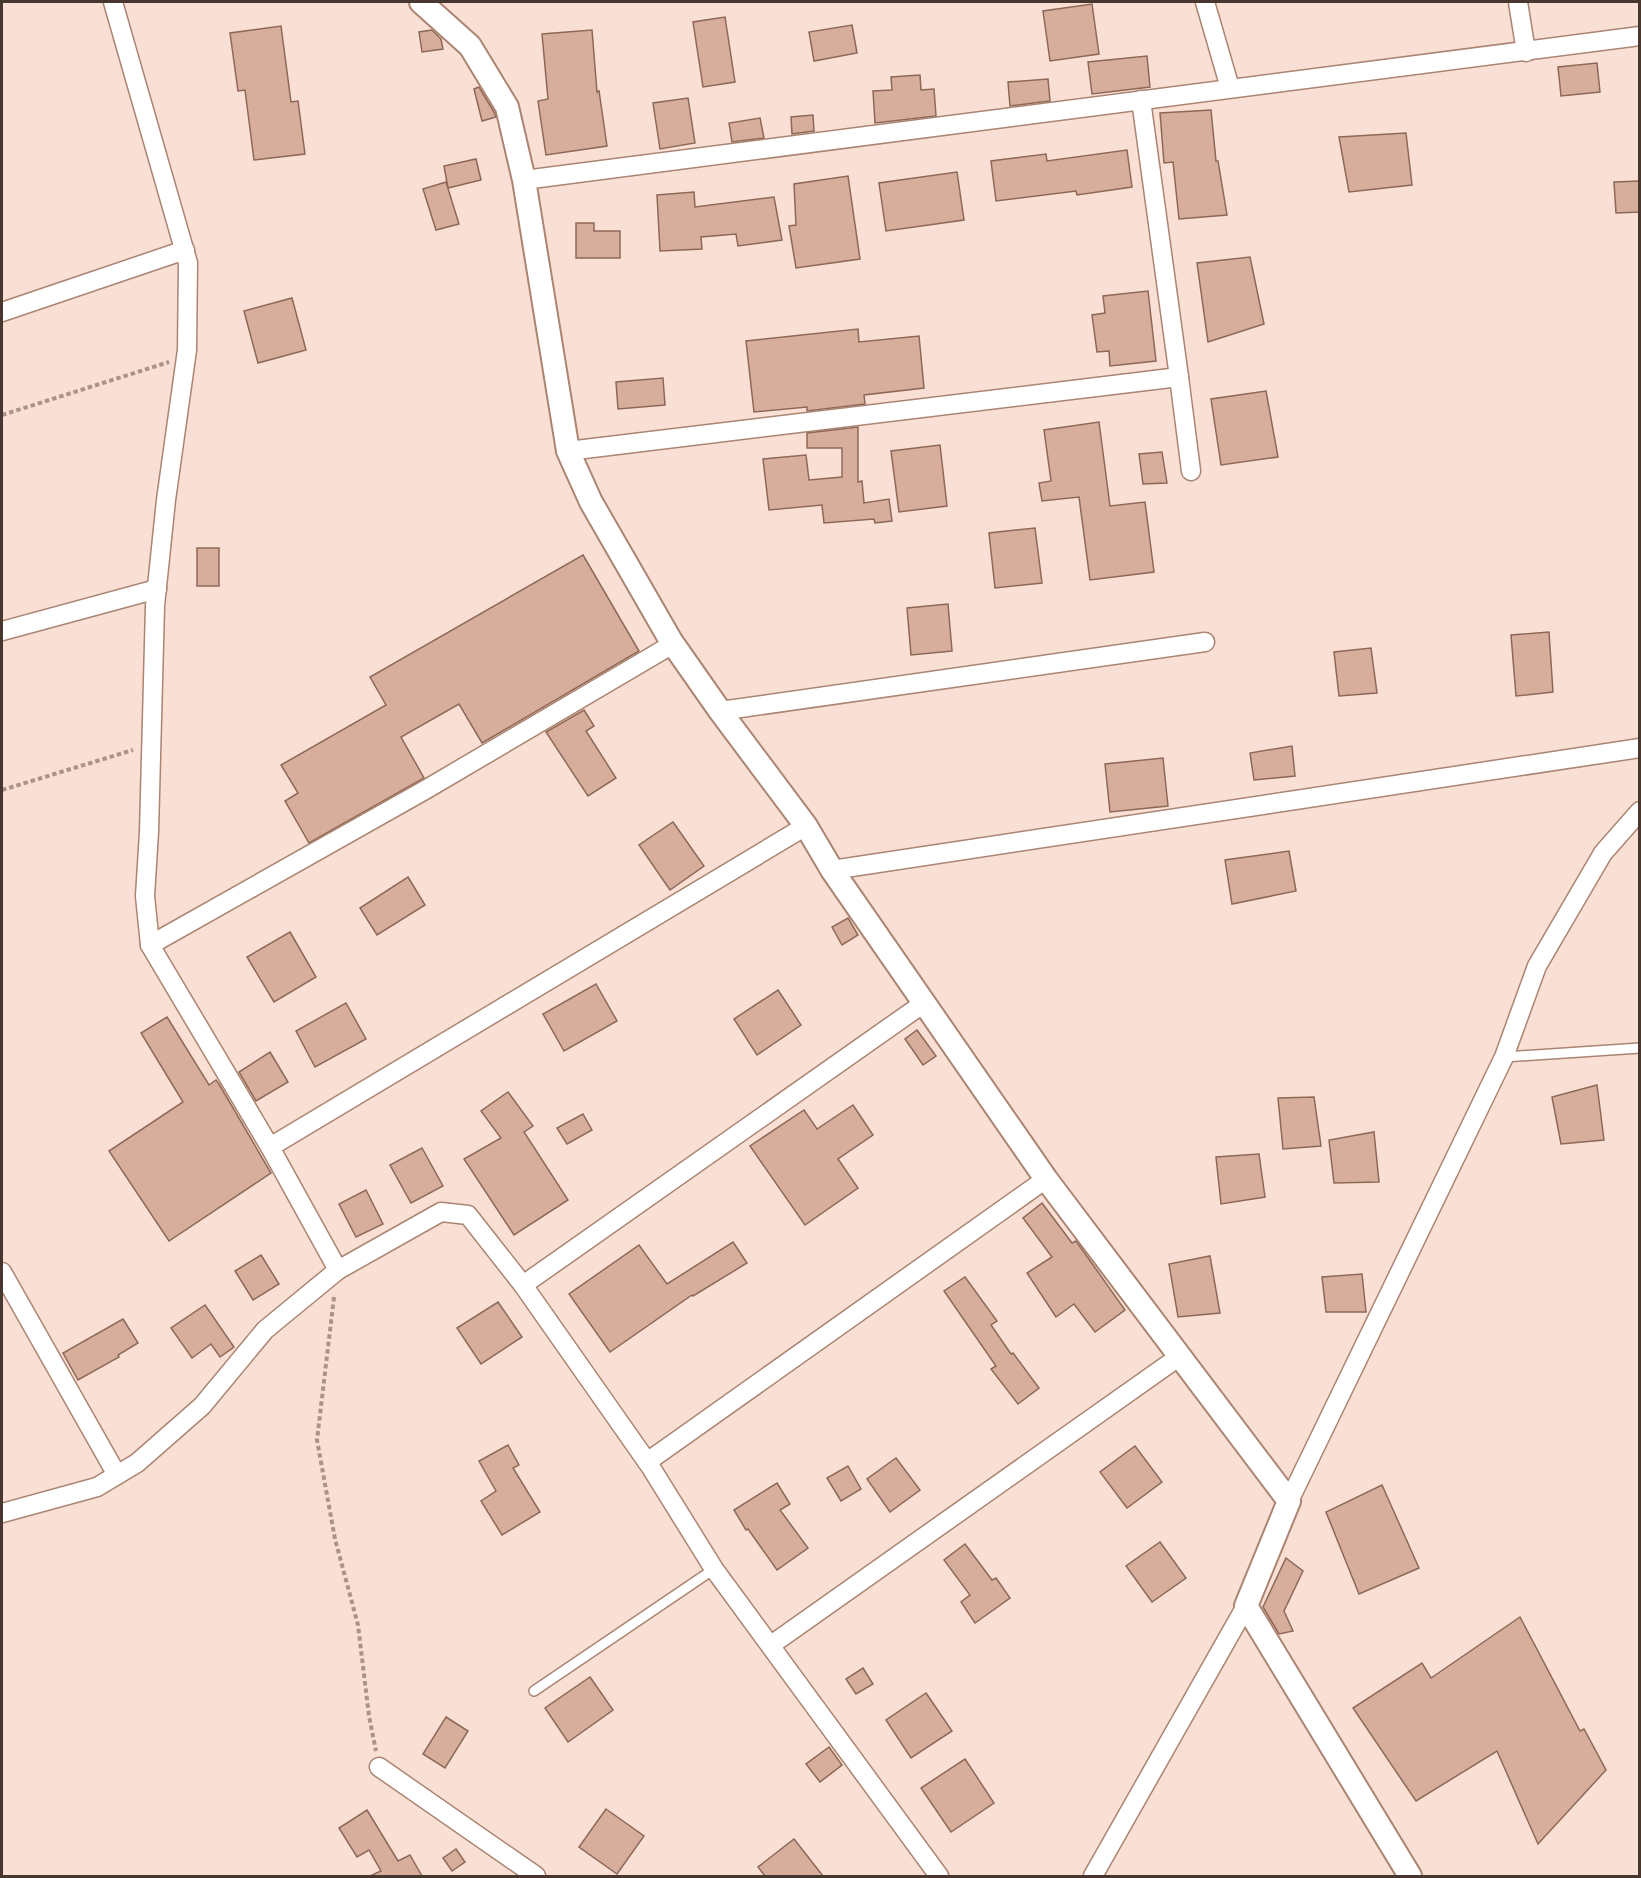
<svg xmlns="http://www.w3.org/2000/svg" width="1641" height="1878" font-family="Lato,sans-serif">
	<rect width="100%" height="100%" fill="#fae0d4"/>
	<g fill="#d7ae9c" stroke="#8e6857" stroke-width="1.5">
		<polygon points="1092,4 1099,54 1050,61 1043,11"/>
		<polygon points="725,17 735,82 703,87 693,22"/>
		<polygon points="852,25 857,53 814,61 809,32"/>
		<polygon points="281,26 291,102 298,101 305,154 254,160 245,90 238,91 230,33"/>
		<polygon points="432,30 441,39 443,49 422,52 419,32"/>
		<polygon points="592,30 597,92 599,91 607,146 546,155 538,101 548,99 542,34"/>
		<polygon points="1147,56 1150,87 1092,94 1088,62"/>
		<polygon points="1597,63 1600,92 1561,96 1558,67"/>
		<polygon points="920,75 921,90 934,89 936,116 875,123 873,91 892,90 891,77"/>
		<polygon points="1048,79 1050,101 1010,106 1008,82"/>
		<polygon points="479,87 494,112 496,117 482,121 474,89"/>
		<polygon points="688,98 695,143 660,149 653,103"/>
		<polygon points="1211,110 1216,161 1218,161 1227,215 1179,219 1173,162 1164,163 1160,113"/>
		<polygon points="813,115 814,131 792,134 791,117"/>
		<polygon points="760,118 764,138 732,142 729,123"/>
		<polygon points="1406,133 1412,185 1349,192 1339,137"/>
		<polygon points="1127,150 1132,187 1077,195 1076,191 996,201 991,161 1046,154 1047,161"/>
		<polygon points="476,159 481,180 448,188 444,166"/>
		<polygon points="957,172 964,220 886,231 879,183"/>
		<polygon points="848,176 860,259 796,268 789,226 796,225 794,184"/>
		<polygon points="1640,181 1640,212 1616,213 1614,182"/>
		<polygon points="446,182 459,224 436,230 423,189"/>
		<polygon points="694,192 695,207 774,197 782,240 738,246 736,234 701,237 702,249 660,251 657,195"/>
		<polygon points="576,223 594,223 594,231 620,231 620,258 576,258"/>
		<polygon points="1250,257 1264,324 1208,342 1197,263"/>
		<polygon points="1148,291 1156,361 1110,366 1109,351 1097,352 1092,315 1105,313 1103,296"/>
		<polygon points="292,298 306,350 258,363 244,311"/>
		<polygon points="858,329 859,342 919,336 924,388 864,395 865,404 807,411 807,407 754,412 746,341"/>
		<polygon points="663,378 665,405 618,409 616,382"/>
		<polygon points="1266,391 1278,457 1221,465 1211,399"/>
		<polygon points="1099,422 1110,506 1145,502 1154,572 1090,580 1079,497 1042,501 1039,483 1051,481 1044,430"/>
		<polygon points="858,427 858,482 862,481 864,503 889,499 892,521 875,523 874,519 824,523 822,505 769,510 763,459 806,455 809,480 842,477 842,448 807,448 807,433"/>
		<polygon points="940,445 947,506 899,512 891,451"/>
		<polygon points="1162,452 1167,483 1143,484 1139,454"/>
		<polygon points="1035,528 1042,583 995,588 989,533"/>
		<rect x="197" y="548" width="22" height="38"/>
		<polygon points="583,555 639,651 482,743 459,704 401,737 424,778 309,843 285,801 298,793 281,765 386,705 370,677"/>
		<polygon points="948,604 952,651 911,655 907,608"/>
		<polygon points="1549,632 1553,692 1516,696 1511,635"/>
		<polygon points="1371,648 1377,693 1339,696 1334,652"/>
		<polygon points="584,710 594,726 586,731 616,778 588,796 546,732"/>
		<polygon points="1292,746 1295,776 1254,780 1250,753"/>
		<polygon points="1163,758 1168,806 1110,812 1105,764"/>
		<polygon points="673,822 704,866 670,890 639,845"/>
		<polygon points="1289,851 1296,891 1232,904 1225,860"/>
		<polygon points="408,877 425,905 377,935 360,908"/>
		<polygon points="848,918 858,935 842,945 832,927"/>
		<polygon points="290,932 316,977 274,1002 247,957"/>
		<polygon points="596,984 617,1021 564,1051 543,1014"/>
		<polygon points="778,990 801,1025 757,1055 734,1019"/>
		<polygon points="346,1003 366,1039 315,1067 296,1031"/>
		<polygon points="167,1017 209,1085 216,1080 219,1084 271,1173 169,1241 109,1151 183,1102 141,1033"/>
		<polygon points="917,1030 936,1056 923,1065 905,1039"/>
		<polygon points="270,1052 288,1082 256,1101 239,1072"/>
		<polygon points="1597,1085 1604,1140 1561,1144 1552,1097"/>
		<polygon points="508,1092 533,1126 524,1132 568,1200 514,1235 464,1159 501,1138 481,1111"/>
		<polygon points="1314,1097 1321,1146 1283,1149 1278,1098"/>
		<polygon points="853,1105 873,1135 838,1159 858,1188 805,1225 750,1146 804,1110 817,1129"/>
		<polygon points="583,1114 592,1130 567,1144 557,1128"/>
		<polygon points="1374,1132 1379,1182 1334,1183 1329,1140"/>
		<polygon points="422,1148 443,1186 411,1203 390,1165"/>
		<polygon points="1259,1154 1265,1197 1221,1204 1216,1157"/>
		<polygon points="366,1190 383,1224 356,1237 339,1204"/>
		<polygon points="1042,1203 1072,1243 1076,1241 1125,1310 1095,1332 1074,1304 1056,1317 1027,1273 1052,1257 1023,1218"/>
		<polygon points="733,1242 747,1263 693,1296 692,1295 610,1352 569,1294 639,1245 667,1284"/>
		<polygon points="261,1255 279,1284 253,1300 235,1271"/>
		<polygon points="1210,1256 1220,1313 1178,1317 1169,1264"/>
		<polygon points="1362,1274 1366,1312 1326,1312 1322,1277"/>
		<polygon points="965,1277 997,1321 991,1325 1011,1354 1013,1353 1039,1388 1018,1404 991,1369 996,1366 944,1291"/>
		<polygon points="498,1302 522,1337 481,1364 457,1328"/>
		<polygon points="205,1305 234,1347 220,1357 211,1344 192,1358 171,1328"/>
		<polygon points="123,1319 138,1343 118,1355 119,1357 78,1380 63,1353"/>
		<polygon points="508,1445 519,1465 513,1468 540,1512 502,1535 481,1501 496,1491 479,1461"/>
		<polygon points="1135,1446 1162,1482 1127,1508 1100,1472"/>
		<polygon points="896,1458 920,1490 890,1512 867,1479"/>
		<polygon points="848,1466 861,1489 841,1501 827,1478"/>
		<polygon points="777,1483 790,1504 780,1510 808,1548 777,1570 748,1529 746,1530 734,1510"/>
		<polygon points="1382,1485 1419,1568 1359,1594 1326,1512"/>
		<polygon points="1160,1542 1186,1578 1152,1602 1126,1566"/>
		<polygon points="965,1544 992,1580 996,1578 1010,1598 975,1623 961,1602 970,1595 944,1560"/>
		<polygon points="1286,1558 1303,1571 1284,1611 1293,1631 1279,1634 1263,1607"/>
		<polygon points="1520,1617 1580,1731 1584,1729 1606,1770 1538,1844 1497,1751 1416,1801 1353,1708 1422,1663 1431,1678"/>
		<polygon points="863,1668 873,1684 856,1694 846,1679"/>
		<polygon points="590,1677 613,1710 568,1742 545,1708"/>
		<polygon points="926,1693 952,1731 911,1758 886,1720"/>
		<polygon points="446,1717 468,1731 445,1768 423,1754"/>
		<polygon points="829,1747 842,1765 820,1782 806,1764"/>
		<polygon points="965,1759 994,1803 951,1832 921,1788"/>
		<polygon points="606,1809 644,1836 617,1874 579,1847"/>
		<polygon points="367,1810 398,1861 410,1855 422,1876 370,1876 381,1871 369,1850 357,1857 339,1828"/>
		<polygon points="794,1839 823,1876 765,1876 758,1867"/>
		<polygon points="456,1849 465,1862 452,1871 443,1858"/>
	</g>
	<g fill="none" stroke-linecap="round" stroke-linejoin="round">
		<g stroke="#ab8472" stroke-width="12">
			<g id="service">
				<polyline points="1504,1057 1640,1048"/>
				<polyline points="534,1691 714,1569"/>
			</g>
		</g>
		<g stroke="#ab8472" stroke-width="21">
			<g id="minor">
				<polyline points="113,2 188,263 187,350 166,500 155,606 149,832 145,896 150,945 270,1147 338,1270"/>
				<polyline points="1205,2 1230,88"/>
				<polyline points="1518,2 1526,52"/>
				<polyline points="1141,100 1179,377"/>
				<polyline points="524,180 1640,36"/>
				<polyline points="2,312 185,250"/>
				<polyline points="568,451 1179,377 1191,471"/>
				<polyline points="2,631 157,589"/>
				<polyline points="720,711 1205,642"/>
				<polyline points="832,870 1640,748"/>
				<polyline points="150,945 425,790 673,644"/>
				<polyline points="270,1147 806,826"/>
				<polyline points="2,1272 117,1475"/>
				<polyline points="523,1285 924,1003"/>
				<polyline points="647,1462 1046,1179"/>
				<polyline points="1289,1501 1504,1057 1537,966 1603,853 1640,811"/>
				<polyline points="2,1513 97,1487 137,1463 202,1406 265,1330 338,1270 441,1212 468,1215 523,1285 650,1466 714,1569 939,1876"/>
				<polyline points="771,1645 1180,1356"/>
				<polyline points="379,1767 536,1876"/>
				<polyline points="1093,1876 1246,1606"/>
			</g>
		</g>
		<g stroke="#ab8472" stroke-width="26">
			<polyline id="tertiary" points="421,2 470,46 507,107 524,180 568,451 591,502 671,641 720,711 806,826 832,870 1046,1179 1289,1501 1246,1606 1410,1876"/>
		</g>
		<g stroke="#aa948a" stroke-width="4" stroke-dasharray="4.5 3" stroke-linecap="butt">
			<polyline points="2,415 169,362"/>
			<polyline points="2,790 133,750"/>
			<polyline points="334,1297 317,1440 335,1539 358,1625 369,1716 376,1751"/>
		</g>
		<use href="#service" stroke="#fff" stroke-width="9"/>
		<use href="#minor" stroke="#fff" stroke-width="18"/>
		<use href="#tertiary" stroke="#fff" stroke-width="22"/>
	</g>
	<rect width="1641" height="1878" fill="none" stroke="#48372f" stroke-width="6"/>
</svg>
